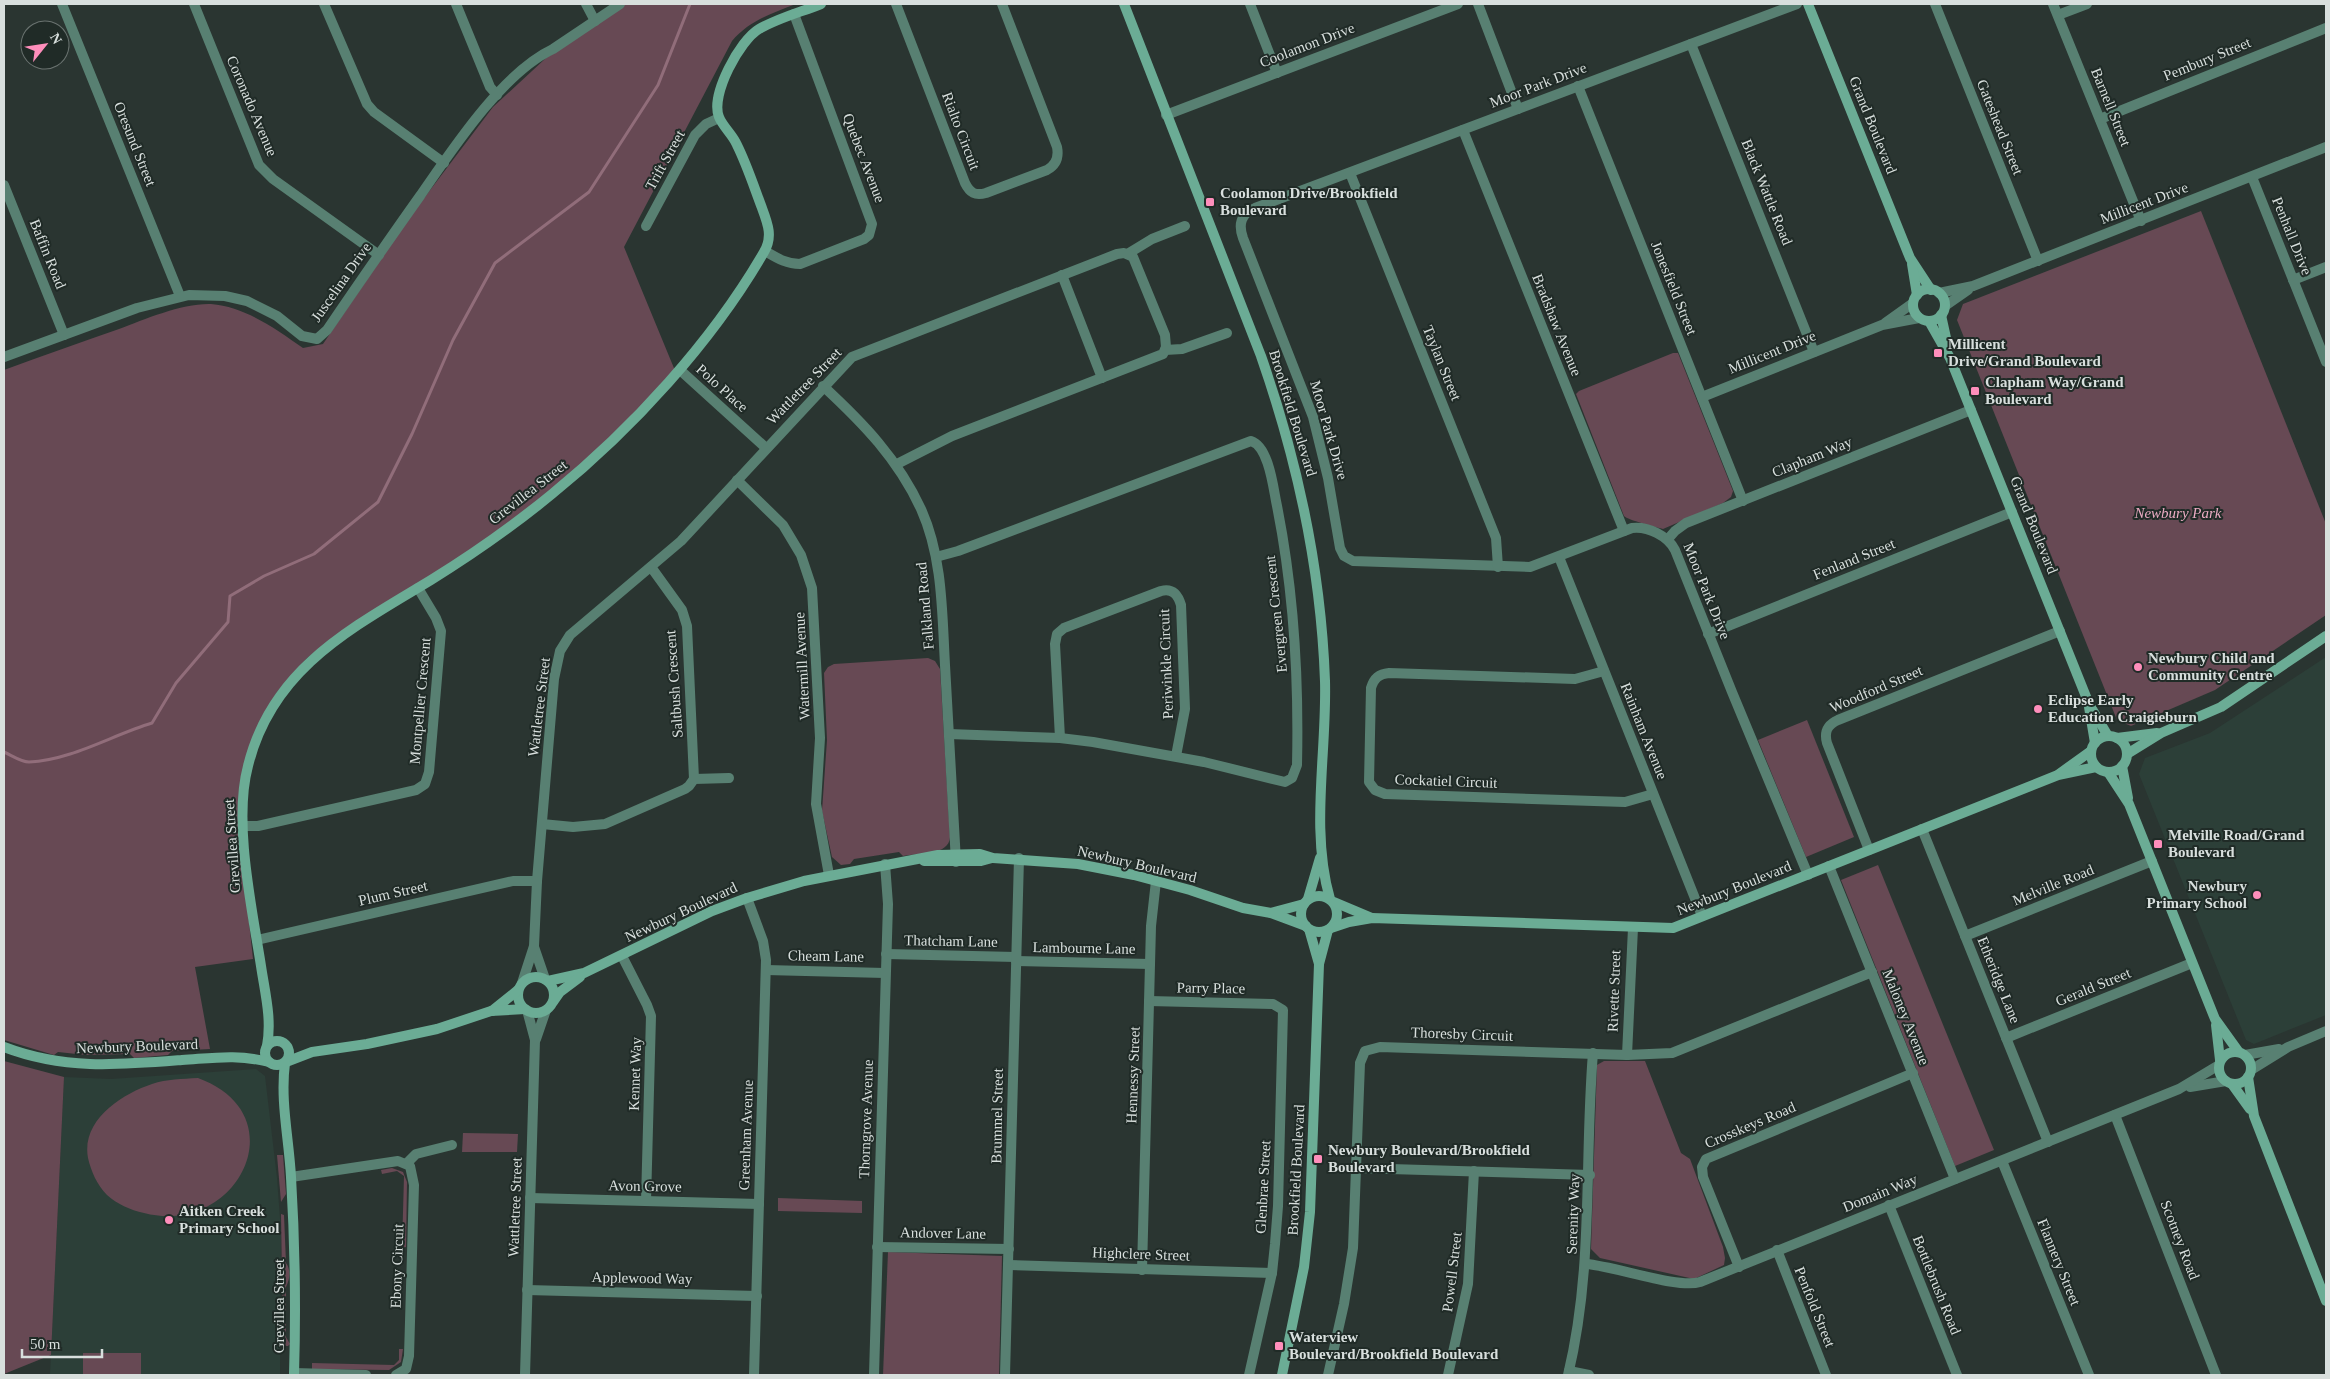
<svg xmlns="http://www.w3.org/2000/svg" width="2330" height="1379" font-family="Georgia,serif">
	<rect width="100%" height="100%" fill="#2a3531"/>
	<g fill="#2c3f38">
		<polygon points="2326,657 2326,1015 2254,1044 2246,1040 2139,774 2145,758 2210,733"/>
		<polygon points="256,1069 265,1076 277,1178 281,1232 280,1375 50,1375 64,1077 111,1079"/>
	</g>
	<g fill="#674954">
		<path d="M621 4H796C772 13 749 21 732 41L624 247 676 373 572 476 496 536 327 643 307 658 277 692 266 711 247 756 245 885 253 959 195 967 210 1049 172 1051 168 1055 134 1058 130 1054 86 1055 58 1052 54 1055 4 1040V370C42 356 81 342 119 329 145 319 183 303 211 304 246 307 276 329 303 348L323 344 409 218 493 107 546 58Z"/>
		<polygon points="2201,211 2326,524 2326,615 2215,690 2131,726 2117,720 1957,320 1963,304"/>
		<path d="M1673 353H1678L1733 491 1731 497 1723 503 1663 529C1655 527 1628 520 1624 516L1576 394 1579 391Z"/>
		<path d="M928 658 935 661 940 669 950 837C949 856 918 853 903 856L899 852 854 859 850 864 841 865 832 857 822 811 827 740 824 673 828 667 834 664Z"/>
		<polygon points="1807,720 1854,837 1806,857 1758,740"/>
		<polygon points="1878,865 1994,1150 1955,1166 1841,880"/>
		<polygon points="4,1061 64,1077 51,1355 4,1374"/>
		<polygon points="1604,1061 1645,1061 1681,1153 1690,1159 1723,1247 1725,1258 1724,1265 1694,1279 1600,1258 1591,1249 1597,1065"/>
		<path d="M198 1078C299 1115 237 1237 144 1213 130 1210 117 1204 107 1195 97 1185 91 1171 88 1158 81 1120 122 1094 152 1084 167 1079 182 1079 198 1078Z"/>
		<polygon points="463,1133 518,1134 517,1152 462,1152"/>
		<polygon points="277,1155 283,1155 286,1194 281,1202"/>
		<polygon points="392,1168 403,1172 407,1182 406,1247 402,1248 404,1176 397,1171 382,1174 381,1170"/>
		<polygon points="778,1198 862,1201 862,1213 778,1211"/>
		<path d="M281 1214 284 1215 286 1263C291 1270 290 1279 286 1287V1337L290 1344 288 1346H283Z"/>
		<polygon points="888,1252 1002,1256 999,1375 883,1375"/>
		<polygon points="399,1349 403,1349 401,1362 389,1370 312,1369 312,1363 394,1365 399,1360"/>
		<rect x="83" y="1353" width="58" height="22"/>
	</g>
	<g fill="none" stroke-linecap="round" stroke-linejoin="round">
		<path stroke="#916d7a" stroke-width="3" d="M4 752C11 755 21 762 29 762 72 760 112 735 152 723L176 683 228 622 230 596 264 576 314 554 378 502 412 434 453 340 495 263 589 192 658 85 690 4"/>
		<g stroke="#588072" stroke-width="10">
			<polyline points="62,4 180,296"/>
			<polyline points="194,4 259,165 273,179 379,255"/>
			<polyline points="324,4 367,104 374,112 444,163"/>
			<polyline points="456,4 490,87 497,95"/>
			<polyline points="586,4 595,21"/>
			<path d="M896 4 965 183C970 193 975 196 986 193L1047 170C1056 165 1059 157 1057 147L1002 4"/>
			<polyline points="1250,4 1277,73"/>
			<polyline points="1478,4 1518,109"/>
			<path d="M1797 4 1255 208C1241 214 1238 224 1243 238L1313 417 1328 478 1340 548 1344 556 1353 561 1530 567 1632 528C1648 526 1668 536 1675 550L1732 692 1808 875"/>
			<polyline points="1935,4 2038,261"/>
			<polyline points="2053,4 2141,221"/>
			<polyline points="2058,15 2087,4"/>
			<polyline points="1691,44 1814,352"/>
			<polyline points="1578,86 1743,501"/>
			<polyline points="1166,115 1458,4"/>
			<polyline points="2100,119 2326,28"/>
			<polyline points="1463,130 1624,531"/>
			<polyline points="1350,173 1496,538 1498,567"/>
			<polyline points="2252,177 2326,362"/>
			<polyline points="4,185 64,335"/>
			<polyline points="646,226 695,135 706,124 719,118"/>
			<path d="M765 251C777 258 786 264 800 264L864 239 869 235 872 224 794 14"/>
			<polyline points="1129,253 1152,239 1185,226"/>
			<polyline points="1062,275 1102,378"/>
			<polyline points="2293,280 2326,267"/>
			<polyline points="1939,293 1973,286 2326,147"/>
			<polyline points="1945,306 1968,290"/>
			<polyline points="1885,323 1913,303"/>
			<polyline points="1165,350 1182,349 1227,333"/>
			<path d="M4 357 137 308 189 295 225 296 247 301 277 316 302 336 317 339 327 330C357 286 388 241 420 196 452 150 502 73 553 49L620 4"/>
			<polyline points="680,370 766,448"/>
			<path d="M823 386C863 423 898 459 921 509 943 558 942 613 945 665 949 731 952 796 956 862"/>
			<polyline points="1702,397 1882,325 1919,318"/>
			<polyline points="737,480 783,525 801,555 812,588 820,738 816,804 829,875"/>
			<polyline points="1668,539 1675,531 1686,523 1971,410"/>
			<path d="M936 557 958 551 1251 441C1268 446 1273 485 1276 501 1294 589 1299 676 1297 765L1292 778 1285 782 1204 762 1093 742 1060 738 949 734"/>
			<polyline points="1559,557 1702,916"/>
			<polyline points="1708,634 2012,512"/>
			<path d="M1604 671 1575 679 1389 673C1379 674 1374 678 1371 688L1369 782 1375 790 1385 794 1625 802 1653 794"/>
			<path d="M1060 738 1055 644 1057 634 1064 628 1161 591C1173 588 1178 595 1181 605L1185 709 1176 756"/>
			<polyline points="694,779 729,778"/>
			<polyline points="542,824 573,827 605,824 685,789 689,786 694,779 687,626 682,610 651,567"/>
			<polyline points="243,826 258,826 416,790 425,784 429,772 441,631 436,618 418,588"/>
			<polyline points="1922,829 2048,1142"/>
			<path d="M1869 850 1827 743C1824 732 1827 725 1838 720L2060 631"/>
			<polyline points="1829,866 1955,1179"/>
			<polyline points="747,898 763,941 766,960 754,1375"/>
			<polyline points="1965,936 2152,861"/>
			<polyline points="257,940 513,881 537,881"/>
			<polyline points="534,947 545,979"/>
			<polyline points="886,954 1016,957"/>
			<polyline points="622,956 647,1005 651,1016 646,1201"/>
			<polyline points="1016,961 1150,964"/>
			<polyline points="766,970 885,973"/>
			<polyline points="522,983 534,946 537,881 554,679 560,651 570,635 681,541 852,357 1117,254 1124,253 1133,257 1165,335 1166,347 1163,354 952,436 897,464"/>
			<polyline points="1149,1001 1273,1004 1283,1010 1278,1206 1275,1244 1272,1273 1249,1375"/>
			<polyline points="2006,1038 2192,963"/>
			<polyline points="536,1039 546,1010"/>
			<polyline points="1627,1055 1633,928"/>
			<polyline points="2245,1055 2279,1049"/>
			<polyline points="2251,1070 2288,1047 2326,1031"/>
			<polyline points="2190,1087 2226,1081"/>
			<polyline points="2115,1115 2216,1375"/>
			<polyline points="2002,1161 2089,1375"/>
			<polyline points="407,1163 416,1154 452,1145"/>
			<polyline points="1356,1168 1590,1175"/>
			<polyline points="291,1177 398,1161 410,1166 414,1185 409,1356 406,1369 396,1375"/>
			<polyline points="530,1198 759,1204"/>
			<polyline points="1889,1205 1957,1375"/>
			<polyline points="877,1247 1009,1249"/>
			<polyline points="1777,1250 1826,1375"/>
			<path d="M1586 1264C1615 1266 1677 1289 1700 1282L2179 1089 2219 1065"/>
			<polyline points="1008,1265 1272,1273"/>
			<polyline points="1739,1267 1703,1177 1702,1167 1706,1159 1913,1073"/>
			<polyline points="1142,1270 1151,926 1156,881"/>
			<polyline points="527,1290 757,1296"/>
			<polyline points="1569,1371 1589,1375"/>
			<polyline points="294,1373 366,1375"/>
			<polyline points="525,1375 535,1040 527,1010"/>
			<polyline points="874,1375 888,904 885,864"/>
			<polyline points="1005,1375 1019,858"/>
			<polyline points="1328,1375 1344,1304 1353,1248 1360,1063 1365,1051 1380,1047 1627,1055 1672,1053 1872,972"/>
			<polyline points="1448,1375 1468,1284 1474,1171"/>
			<path d="M1568 1375C1594 1267 1584 1162 1593 1053"/>
		</g>
		<g stroke="#6bac95" stroke-width="10">
			<path d="M1124 4 1261 356C1298 462 1321 568 1325 681 1327 752 1310 830 1330 899"/>
			<polyline points="1808,4 1910,258 1931,290"/>
			<polyline points="1912,264 1917,295"/>
			<circle cx="1929" cy="305" r="16"/>
			<polyline points="1941,315 1948,347"/>
			<polyline points="1929,321 1950,358 2089,704 2108,736"/>
			<polyline points="2089,707 2095,743"/>
			<circle cx="2109" cy="754" r="18"/>
			<polyline points="2117,738 2157,733"/>
			<polyline points="2127,754 2161,733 2221,707 2326,636"/>
			<polyline points="2122,766 2128,798"/>
			<polyline points="2108,772 2129,804 2215,1019 2238,1051"/>
			<polyline points="2059,774 2091,751"/>
			<polyline points="924,861 981,861 992,858"/>
			<circle cx="1319" cy="914" r="18"/>
			<polyline points="1308,899 1320,858"/>
			<polyline points="1334,902 1372,918"/>
			<polyline points="1271,913 1304,904"/>
			<polyline points="1331,928 1349,922 1372,918 1673,928 2058,775 2096,767"/>
			<polyline points="1319,964 1328,930"/>
			<circle cx="536" cy="995" r="18"/>
			<polyline points="548,981 584,973 712,911 747,898 804,881 938,855 980,854 993,858 1078,864 1134,875 1190,890 1243,908 1271,913 1306,926"/>
			<polyline points="553,1002 560,992 580,977"/>
			<polyline points="492,1011 518,990"/>
			<polyline points="2216,1025 2220,1060"/>
			<circle cx="277" cy="1053" r="12"/>
			<path d="M267 1046C272 1019 265 993 261 966 252 908 233 822 248 766 272 668 352 628 431 580 473 554 513 526 552 494 632 429 712 342 764 252 773 237 768 224 762 208 754 187 747 165 737 145 733 135 723 127 719 117 710 95 740 40 759 29 778 18 801 12 821 4"/>
			<path d="M4 1047C64 1070 119 1065 182 1060 214 1058 237 1054 269 1062"/>
			<circle cx="2235" cy="1068" r="16"/>
			<polyline points="286,1062 312,1052 367,1044 437,1029 491,1011 525,1009"/>
			<path d="M285 1063C280 1101 289 1139 291 1177 295 1243 296 1309 294 1375"/>
			<polyline points="2248,1077 2254,1116 2326,1301"/>
			<polyline points="2232,1084 2250,1109"/>
			<polyline points="1282,1375 1304,1267 1310,1212 1319,964 1309,929"/>
		</g>
	</g>
	<g fill="#fe8ebb" stroke="#202b27" stroke-width="2">
		<rect x="1205" y="197" width="10" height="10" rx="2.5"/>
		<rect x="1933" y="348" width="10" height="10" rx="2.5"/>
		<rect x="1970" y="386" width="10" height="10" rx="2.5"/>
		<circle cx="2138" cy="667" r="5"/>
		<circle cx="2038" cy="709" r="5"/>
		<rect x="2153" y="839" width="10" height="10" rx="2.5"/>
		<circle cx="2257" cy="895" r="5"/>
		<rect x="1313" y="1154" width="10" height="10" rx="2.5"/>
		<circle cx="169" cy="1220" r="5"/>
		<rect x="1274" y="1341" width="10" height="10" rx="2.5"/>
	</g>
	<g text-anchor="middle" dominant-baseline="central" stroke-width="4" stroke-linejoin="round" paint-order="stroke">
		<g font-size="15" fill="#d8dfdd" stroke="#202b27">
			<text transform="translate(1307 45) rotate(-21)">Coolamon Drive</text>
			<text transform="translate(2207 59) rotate(-22)">Pembury Street</text>
			<text transform="translate(1538 85) rotate(-21)">Moor Park Drive</text>
			<text transform="translate(252 106) rotate(67)">Coronado Avenue</text>
			<text transform="translate(2111 107) rotate(68)">Barnell Street</text>
			<text transform="translate(1873 125) rotate(68)">Grand Boulevard</text>
			<text transform="translate(2000 127) rotate(68)">Gateshead Street</text>
			<text transform="translate(961 131) rotate(69)">Rialto Circuit</text>
			<text transform="translate(135 144) rotate(68)">Oresund Street</text>
			<text transform="translate(864 158) rotate(69)">Quebec Avenue</text>
			<text transform="translate(665 160) rotate(-61)">Trift Street</text>
			<text transform="translate(1767 192) rotate(68)">Black Wattle Road</text>
			<text transform="translate(2144 203) rotate(-21)">Millicent Drive</text>
			<text transform="translate(2292 236) rotate(68)">Penhall Drive</text>
			<text transform="translate(48 254) rotate(68)">Baffin Road</text>
			<text transform="translate(341 282) rotate(-55)">Juscelina Drive</text>
			<text transform="translate(1674 288) rotate(68)">Jonesfield Street</text>
			<text transform="translate(1557 325) rotate(68)">Bradshaw Avenue</text>
			<text transform="translate(1772 352) rotate(-22)">Millicent Drive</text>
			<text transform="translate(1442 363) rotate(68)">Taylan Street</text>
			<text transform="translate(804 386) rotate(-46)">Wattletree Street</text>
			<text transform="translate(722 388) rotate(42)">Polo Place</text>
			<text transform="translate(1293 413) rotate(73)">Brookfield Boulevard</text>
			<text transform="translate(1329 430) rotate(74)">Moor Park Drive</text>
			<text transform="translate(1812 457) rotate(-22)">Clapham Way</text>
			<text transform="translate(528 492) rotate(-38)">Grevillea Street</text>
			<text transform="translate(2034 525) rotate(68)">Grand Boulevard</text>
			<text transform="translate(1854 559) rotate(-22)">Fenland Street</text>
			<text transform="translate(1707 591) rotate(68)">Moor Park Drive</text>
			<text transform="translate(925 606) rotate(-95)">Falkland Road</text>
			<text transform="translate(1276 614) rotate(-96)">Evergreen Crescent</text>
			<text transform="translate(1166 664) rotate(-92)">Periwinkle Circuit</text>
			<text transform="translate(802 666) rotate(-93)">Watermill Avenue</text>
			<text transform="translate(674 684) rotate(-94)">Saltbush Crescent</text>
			<text transform="translate(1876 689) rotate(-23)">Woodford Street</text>
			<text transform="translate(420 701) rotate(-85)">Montpellier Crescent</text>
			<text transform="translate(539 707) rotate(-83)">Wattletree Street</text>
			<text transform="translate(1644 731) rotate(68)">Rainham Avenue</text>
			<text transform="translate(1446 781) rotate(2)">Cockatiel Circuit</text>
			<text transform="translate(232 846) rotate(-94)">Grevillea Street</text>
			<text transform="translate(1137 864) rotate(13)">Newbury Boulevard</text>
			<text transform="translate(2053 885) rotate(-22)">Melville Road</text>
			<text transform="translate(1734 888) rotate(-22)">Newbury Boulevard</text>
			<text transform="translate(393 893) rotate(-13)">Plum Street</text>
			<text transform="translate(681 912) rotate(-25)">Newbury Boulevard</text>
			<text transform="translate(951 941) rotate(1)">Thatcham Lane</text>
			<text transform="translate(1084 948) rotate(1)">Lambourne Lane</text>
			<text transform="translate(826 956) rotate(1)">Cheam Lane</text>
			<text transform="translate(1999 980) rotate(68)">Etheridge Lane</text>
			<text transform="translate(2093 987) rotate(-22)">Gerald Street</text>
			<text transform="translate(1211 988) rotate(1)">Parry Place</text>
			<text transform="translate(1614 991) rotate(-88)">Rivette Street</text>
			<text transform="translate(1906 1017) rotate(68)">Maloney Avenue</text>
			<text transform="translate(1462 1034) rotate(2)">Thoresby Circuit</text>
			<text transform="translate(137 1046) rotate(-2)">Newbury Boulevard</text>
			<text transform="translate(635 1074) rotate(-88)">Kennet Way</text>
			<text transform="translate(1133 1075) rotate(-88)">Hennessy Street</text>
			<text transform="translate(997 1116) rotate(-89)">Brummel Street</text>
			<text transform="translate(866 1119) rotate(-88)">Thorngrove Avenue</text>
			<text transform="translate(1750 1125) rotate(-23)">Crosskeys Road</text>
			<text transform="translate(746 1135) rotate(-88)">Greenham Avenue</text>
			<text transform="translate(1296 1170) rotate(-87)">Brookfield Boulevard</text>
			<text transform="translate(645 1186) rotate(1)">Avon Grove</text>
			<text transform="translate(1263 1187) rotate(-87)">Glenbrae Street</text>
			<text transform="translate(1880 1193) rotate(-22)">Domain Way</text>
			<text transform="translate(515 1207) rotate(-88)">Wattletree Street</text>
			<text transform="translate(1573 1214) rotate(-88)">Serenity Way</text>
			<text transform="translate(943 1233) rotate(1)">Andover Lane</text>
			<text transform="translate(2180 1240) rotate(69)">Scotney Road</text>
			<text transform="translate(1141 1254) rotate(2)">Highclere Street</text>
			<text transform="translate(2059 1262) rotate(68)">Flannery Street</text>
			<text transform="translate(397 1266) rotate(-88)">Ebony Circuit</text>
			<text transform="translate(1452 1272) rotate(-83)">Powell Street</text>
			<text transform="translate(642 1278) rotate(1)">Applewood Way</text>
			<text transform="translate(1937 1285) rotate(68)">Bottlebrush Road</text>
			<text transform="translate(279 1306) rotate(-90)">Grevillea Street</text>
			<text transform="translate(1815 1307) rotate(68)">Penfold Street</text>
		</g>
		<g font-size="15" font-weight="bold" fill="#d8dfdd" stroke="#202b27" text-anchor="start">
			<text x="1220" y="193">Coolamon Drive/Brookfield<tspan x="1220" dy="17">Boulevard</tspan></text>
			<text x="1948" y="344">Millicent<tspan x="1948" dy="17">Drive/Grand Boulevard</tspan></text>
			<text x="1985" y="382">Clapham Way/Grand<tspan x="1985" dy="17">Boulevard</tspan></text>
			<text x="2148" y="658">Newbury Child and<tspan x="2148" dy="17">Community Centre</tspan></text>
			<text x="2048" y="700">Eclipse Early<tspan x="2048" dy="17">Education Craigieburn</tspan></text>
			<text x="2168" y="835">Melville Road/Grand<tspan x="2168" dy="17">Boulevard</tspan></text>
			<text x="2247" y="886" text-anchor="end">Newbury<tspan x="2247" dy="17">Primary School</tspan></text>
			<text x="1328" y="1150">Newbury Boulevard/Brookfield<tspan x="1328" dy="17">Boulevard</tspan></text>
			<text x="179" y="1211">Aitken Creek<tspan x="179" dy="17">Primary School</tspan></text>
			<text x="1289" y="1337">Waterview<tspan x="1289" dy="17">Boulevard/Brookfield Boulevard</tspan></text>
		</g>
		<g font-size="15" font-style="italic" fill="#ebabc3" stroke="#202b27">
			<text x="2178" y="513">Newbury Park</text>
		</g>
	</g>
	<rect width="2330" height="1379" fill="none" stroke="#d8dfdd" stroke-width="10"/>
	<g transform="translate(45 45) rotate(60)"><circle r="24" fill="#202b27" stroke="#6a7370"/>
	<path d="M0-4L9 19L0 12L-9 19Z" fill="#fe8ebb"/>
	<text y="-8" font-size="14" font-weight="bold" text-anchor="middle" fill="#d8dfdd">N</text>
	</g>
	<path d="M22 1349v8h80v-8" fill="none" stroke="#d8dfdd" stroke-width="2.5"/>
	<text x="30" y="1349" font-size="15" fill="#d8dfdd" stroke="#202b27" stroke-width="4" paint-order="stroke">50 m</text>
</svg>
